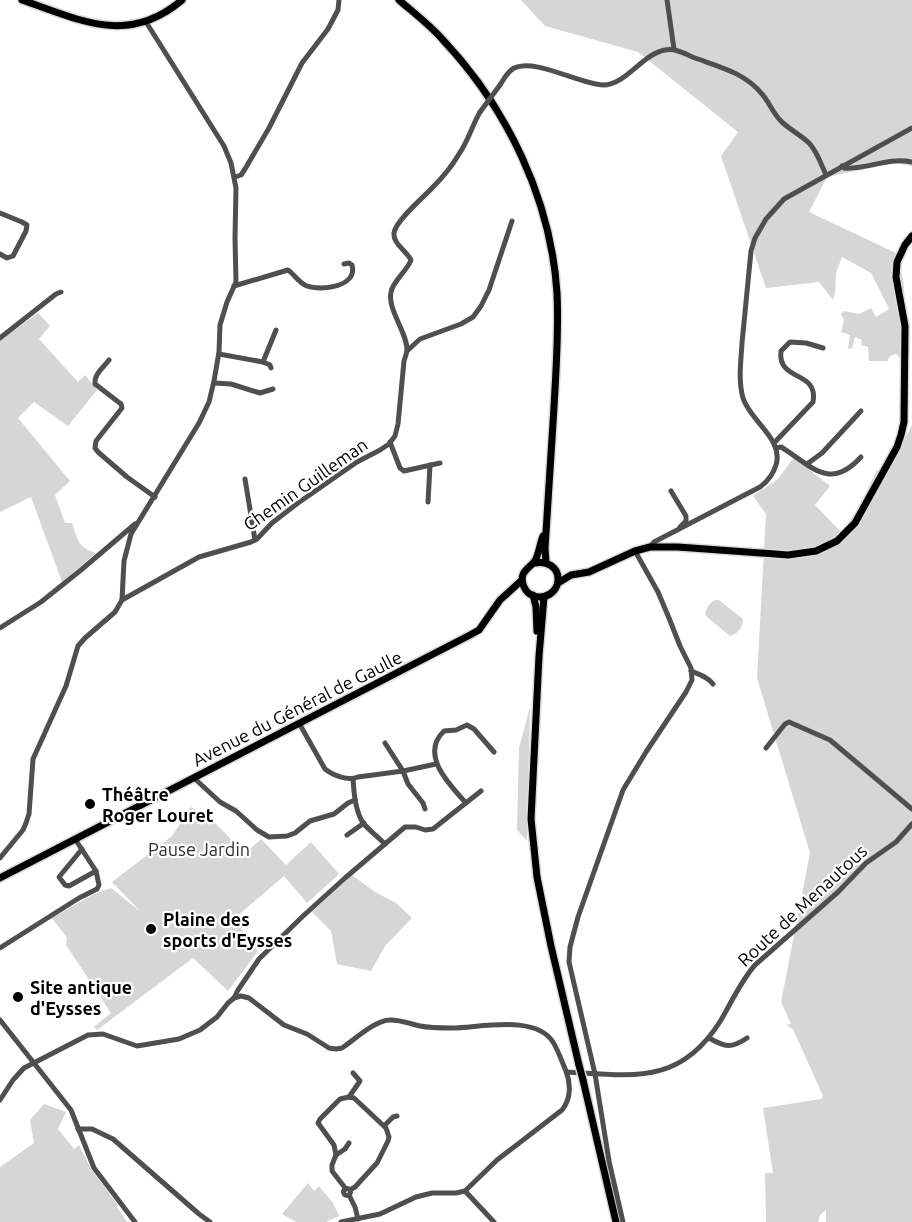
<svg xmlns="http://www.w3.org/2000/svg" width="912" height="1222" font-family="Ubuntu,sans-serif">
	<rect width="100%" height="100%" fill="#fff"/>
	<g fill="#d6d6d6">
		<polygon points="521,0 912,0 912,166 894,163 827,177 809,212 896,253 903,279 910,351 901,359 896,354 890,356 887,361 869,361 868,347 861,345 862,340 855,337 852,348 848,349 850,335 841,332 844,320 841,314 844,311 859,314 871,308 876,317 889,309 871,273 842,257 836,273 835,292 833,300 819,282 766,288 721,156 738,132 638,52 545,26"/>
		<path d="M38 313 50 326 39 339 78 382 85 375 97 390 68 426 34 402 18 418 70 481 55 495 65 523H72C78 540 77 547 96 553L62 582 31 497 0 512V341Z"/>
		<polygon points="912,425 912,1222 826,1222 826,1210 820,1215 818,1222 766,1222 765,1173 773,1173 763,1108 821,1099 823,1096 793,1029 786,1025 791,1024 781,1002 810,853 757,678 766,514 753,496 778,479 794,457 830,486 815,505 841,532 855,514 877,470 886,474"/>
		<path d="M715 600H719L743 619C743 627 738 634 730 636L706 616C704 609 710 603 715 600Z"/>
		<polygon points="530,707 527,841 517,830 519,748"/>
		<polygon points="191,807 212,820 228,836 243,855 261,839 286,865 311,842 339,874 307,903 284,876 234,919 258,951 228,991 193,958 97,1030 94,1027 111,1013 66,945 67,938 52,918 94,894 111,888 141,912 112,882 172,836"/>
		<polygon points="352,875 375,892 396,903 412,918 385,946 371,971 337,964 331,931 312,912"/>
		<polygon points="44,1104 66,1112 58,1129 74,1149 79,1145 91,1169 118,1205 117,1207 127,1222 0,1222 0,1167 34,1143 30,1120"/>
		<polygon points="308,1183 314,1191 319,1186 333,1203 339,1216 326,1222 296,1222 282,1214"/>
	</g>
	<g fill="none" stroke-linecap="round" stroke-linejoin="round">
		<g stroke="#dbdbdb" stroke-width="10">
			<g id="major">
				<path d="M22 0C80 20 128 46 182 0"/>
				<path d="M399 0C414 13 430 25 443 40 507 108 551 199 557 293 559 331 556 369 554 407 551 454 548 501 545 548L546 563"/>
				<path d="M535 563C546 561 558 566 558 579 558 598 532 604 524 587 517 570 532 568 536 559 539 552 540 544 543 536"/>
				<polyline points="558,583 571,575 589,572 635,551 650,547 678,547 788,555 816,551 837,541 855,523 897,447 901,435 904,422 905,326 896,277 897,262 905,245 912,236"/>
				<polyline points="533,595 536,607 537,631"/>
				<polyline points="544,597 539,656 531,819 537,877 551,946 579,1065"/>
				<polyline points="0,878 470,635 479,630 500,600 522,580"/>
				<polyline points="583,1080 616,1222"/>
			</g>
		</g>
		<g stroke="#4f4f4f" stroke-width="5">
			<polyline points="667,0 674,49"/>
			<path d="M500 85C504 79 507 72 514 68 535 58 579 84 603 85 626 85 642 54 665 50 676 48 685 54 695 58 720 67 745 73 762 94 769 102 773 113 780 120 788 129 800 134 809 143 817 151 821 164 826 175"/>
			<path d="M842 166 844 168C867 170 886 157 912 162"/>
			<polyline points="235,177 241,175 245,169 269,128 302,63 328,29 338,10 339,0"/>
			<polyline points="0,213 22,222 27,225 26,231 13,256 7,258 0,254"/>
			<path d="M234 286 288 270C294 274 299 283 307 286 321 291 358 287 352 265L349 263 344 264"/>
			<polyline points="0,338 56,294 61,292"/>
			<polyline points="407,351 420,339 461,324 473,317 481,306 489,290 512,221"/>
			<polyline points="219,354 263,362 270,365 271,368"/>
			<path d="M109 360C103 368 94 374 95 384L121 404 122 408 96 441 95 448 98 452 127 477 155 497"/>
			<polyline points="263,362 276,330"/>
			<polyline points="214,383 231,384 260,393 273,389"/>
			<polyline points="390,442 400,468 404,471 440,463"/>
			<path d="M774 443 813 402C819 370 777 382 781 351L790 342 806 343 823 348"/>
			<path d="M776 448 781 447C811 465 829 492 861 457"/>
			<polyline points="807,464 822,453 861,411"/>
			<polyline points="245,479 255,540"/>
			<polyline points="671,491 686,516 686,521 680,527"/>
			<polyline points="428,502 430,465"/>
			<path d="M650 547 654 542 760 487C768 481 773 475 776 465 784 439 750 421 743 398 738 380 741 361 742 343 745 312 748 282 751 251L755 238 766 219 784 199 912 128"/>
			<path d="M122 600 199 557 251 542 257 539 272 523 298 503 357 462 380 450 389 444 395 436 398 424 404 361C405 358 406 355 407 351 408 333 387 310 391 292 393 281 407 271 411 260 406 250 393 244 394 233 395 221 424 197 433 187 443 177 452 166 459 154 468 141 472 126 480 112"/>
			<polyline points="0,628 41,602 81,570 135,524"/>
			<path d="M691 671C699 674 708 677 713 684"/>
			<path d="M299 723 325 769C334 776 348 781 358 777L403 771 408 784 423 803 425 809"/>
			<polyline points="385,743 403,771 436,764"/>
			<polyline points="766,748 785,724 789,722 830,740 912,809"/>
			<polyline points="194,778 220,802 236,811 257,830 269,837 287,836 295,833 310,821 334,814 348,803 355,800"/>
			<path d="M353 779C354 793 355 810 363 823 369 830 378 837 385 844"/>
			<path d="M466 803C450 785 419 755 444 731L456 730 467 725 474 729 494 752"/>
			<polyline points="347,835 364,823"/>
			<polyline points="82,849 59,877 65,885 69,886 96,871"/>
			<polyline points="0,858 23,830 26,823 29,814 33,759 66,686 78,646 85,638 115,612 122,600 124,561 131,534 199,423 209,402 214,381 219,352 220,325 227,302 236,282 235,238 236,188 231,163 224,146 146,22"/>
			<polyline points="0,948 79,898 97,889 99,885 96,871 75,839"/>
			<path d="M234 998 241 996 249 998 284 1025 307 1034 329 1048 336 1049 342 1048C354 1040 374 1021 389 1020 399 1019 410 1024 420 1026 430 1028 442 1028 452 1028 479 1028 535 1014 553 1042 558 1050 562 1062 566 1071 571 1084 571 1099 562 1110L497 1160 465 1191"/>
			<polyline points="0,1020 71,1110 94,1168 135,1222"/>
			<path d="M709 1038C725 1047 731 1049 747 1038"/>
			<path d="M567 1072C634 1076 681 1085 721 1020 732 1001 741 981 755 965L838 892 866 863 896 842 912 824"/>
			<polyline points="349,1097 360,1081 353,1073"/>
			<polyline points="0,1100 13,1080 24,1068 88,1035 103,1034 137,1046 179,1039 200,1030 217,1017 228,1003 234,998 238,990 259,959 302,917 345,878 405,827 416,827 425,830 433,829 481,791"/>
			<polyline points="384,1126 393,1117 397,1116"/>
			<polyline points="78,1129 92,1129 113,1139 199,1214 210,1222"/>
			<polyline points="336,1155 345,1149 349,1143"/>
			<circle cx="347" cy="1192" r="3.5"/>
			<polyline points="346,1189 332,1171 332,1165 336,1155 334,1145 318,1123 320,1119 340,1099 349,1097 354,1098 386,1128 389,1137 388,1141 377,1163 355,1187 350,1190"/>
			<polyline points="349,1195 355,1207 358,1219"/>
			<polyline points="341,1222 380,1214 416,1197 432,1193 456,1193 465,1191 494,1222"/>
			<polyline points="623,1222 609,1161 595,1074 569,962 570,947 578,917 623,790 646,752 686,692 692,680 691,668 680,646 669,618 658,592 635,551"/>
		</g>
		<use href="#major" stroke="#000" stroke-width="7"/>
		<g stroke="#dbdbdb" stroke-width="10" stroke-linecap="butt">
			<polyline id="major-bridge" points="579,1065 583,1080"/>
		</g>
		<polyline stroke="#4f4f4f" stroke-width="5" points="480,112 500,85"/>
		<use href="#major-bridge" stroke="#000" stroke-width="7"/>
	</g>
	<g fill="#000" stroke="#fff" stroke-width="2">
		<circle cx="90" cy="804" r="6"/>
		<circle cx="151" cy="929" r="6"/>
		<circle cx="18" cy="997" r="6"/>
	</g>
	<g text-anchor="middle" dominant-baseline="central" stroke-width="4.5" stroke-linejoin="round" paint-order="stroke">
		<g font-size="18" fill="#000" stroke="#fff">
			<text transform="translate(305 484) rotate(-35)">Chemin Guilleman</text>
			<text transform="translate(297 708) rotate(-27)">Avenue du Général de Gaulle</text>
			<text transform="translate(802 905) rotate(-43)">Route de Menautous</text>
		</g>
		<g font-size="18" font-weight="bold" fill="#000" stroke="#fff" text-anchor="start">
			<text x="102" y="794">Théâtre<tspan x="102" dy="21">Roger Louret</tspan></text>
			<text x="163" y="919">Plaine des<tspan x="163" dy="21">sports d'Eysses</tspan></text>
			<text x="30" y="987">Site antique<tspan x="30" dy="21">d'Eysses</tspan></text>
		</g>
		<g font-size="18" fill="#2d2d2d" stroke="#fff">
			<text x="199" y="849">Pause Jardin</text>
		</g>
	</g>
</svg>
